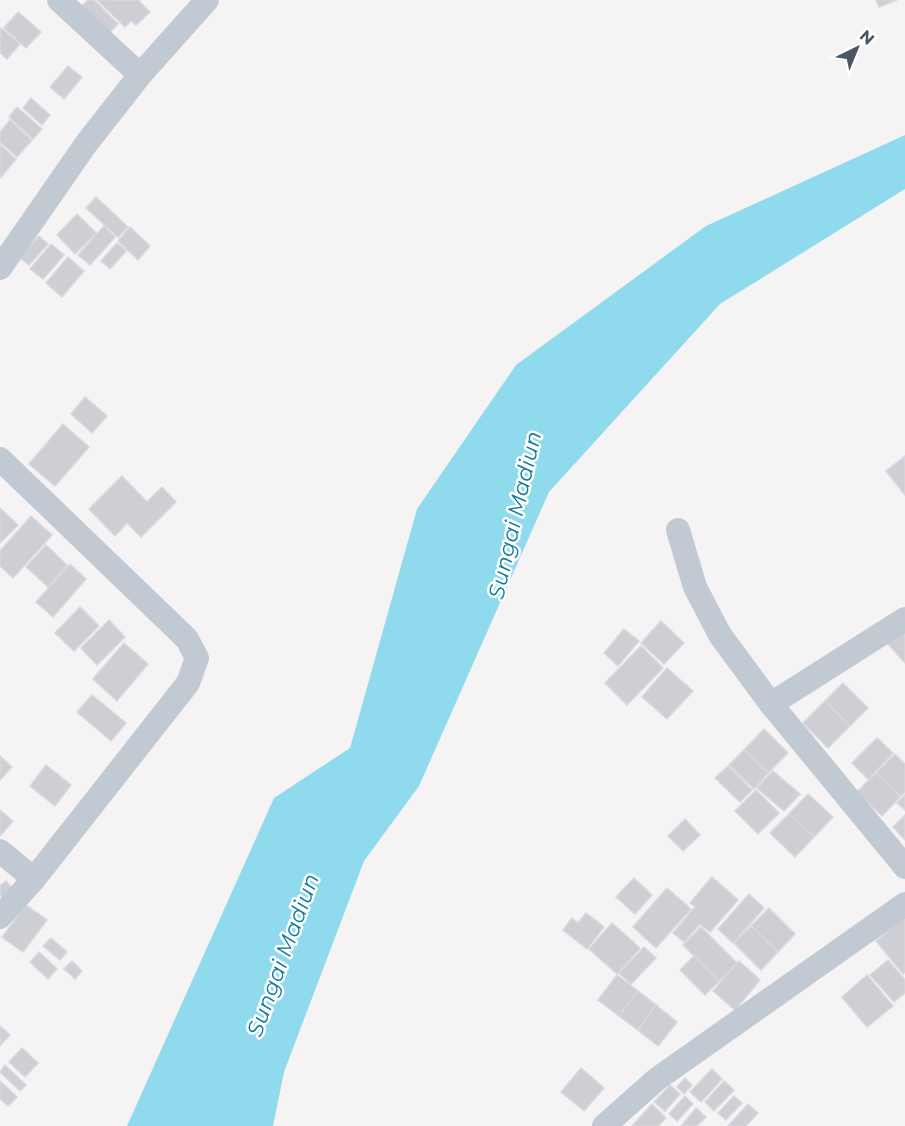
<svg xmlns="http://www.w3.org/2000/svg" width="905" height="1126" font-family="Montserrat,sans-serif">
	<rect width="100%" height="100%" fill="#f5f3f3"/>
	<polygon fill="#90daee" points="905,135 905,189 720,304 549,492 419,786 364,861 284,1072 273,1126 127,1126 274,798 350,748 417,509 516,365 706,226"/>
	<g fill="#cdcfd5" stroke="#d7d9de" stroke-width="1.5">
		<polygon points="88,0 94,0 118,24 107,35 80,8"/>
		<polygon points="97,0 138,0 150,12 136,25 131,21 125,27"/>
		<polygon points="876,0 897,0 879,7"/>
		<polygon points="18,12 41,32 26,48 4,28"/>
		<polygon points="1,28 20,44 7,59 0,53"/>
		<polygon points="68,66 82,77 64,99 50,87"/>
		<polygon points="31,98 50,115 42,125 23,108"/>
		<polygon points="17,107 42,129 33,139 9,117"/>
		<polygon points="10,120 32,140 17,157 0,142 0,132"/>
		<polygon points="0,145 16,159 0,178"/>
		<polygon points="96,197 128,227 118,237 86,208"/>
		<polygon points="77,214 96,233 75,254 57,235"/>
		<polygon points="104,226 115,237 90,265 78,255"/>
		<polygon points="130,227 150,246 138,260 118,241"/>
		<polygon points="39,236 48,244 29,265 20,258"/>
		<polygon points="117,243 126,251 110,269 101,261"/>
		<polygon points="51,244 64,255 43,279 30,269"/>
		<polygon points="68,257 84,271 62,297 46,283"/>
		<polygon points="85,397 107,416 92,433 71,414"/>
		<polygon points="63,424 89,447 55,486 29,464"/>
		<polygon points="905,456 905,495 886,471"/>
		<polygon points="122,476 147,502 162,487 176,502 141,537 127,523 115,536 89,509"/>
		<polygon points="0,508 18,525 0,543"/>
		<polygon points="31,516 52,535 13,578 0,566 0,551"/>
		<polygon points="46,545 67,565 48,587 26,567"/>
		<polygon points="70,564 86,579 53,617 36,602"/>
		<polygon points="80,607 99,626 74,651 55,633"/>
		<polygon points="109,620 125,637 97,665 81,648"/>
		<polygon points="661,621 684,643 664,664 641,643"/>
		<polygon points="905,626 905,663 887,643"/>
		<polygon points="624,629 639,641 618,666 604,653"/>
		<polygon points="124,643 148,664 117,701 93,679"/>
		<polygon points="641,646 663,668 627,705 605,683"/>
		<polygon points="667,668 693,691 667,719 642,697"/>
		<polygon points="843,683 868,708 850,726 825,701"/>
		<polygon points="92,695 126,723 111,741 77,712"/>
		<polygon points="825,701 850,726 828,748 803,723"/>
		<polygon points="764,729 788,753 768,773 744,750"/>
		<polygon points="877,738 893,753 868,779 852,763"/>
		<polygon points="744,750 768,773 754,789 729,765"/>
		<polygon points="895,754 905,764 905,792 900,797 876,773"/>
		<polygon points="0,756 12,767 0,780"/>
		<polygon points="46,765 71,785 55,806 30,786"/>
		<polygon points="728,766 752,790 740,802 715,778"/>
		<polygon points="773,771 800,794 784,811 757,788"/>
		<polygon points="876,773 900,797 882,816 857,792"/>
		<polygon points="756,790 779,813 758,834 735,811"/>
		<polygon points="808,794 833,817 814,837 789,814"/>
		<polygon points="905,795 905,810 897,803"/>
		<polygon points="0,810 13,821 0,836"/>
		<polygon points="789,814 814,837 795,857 770,833"/>
		<polygon points="905,815 905,840 893,827"/>
		<polygon points="685,819 700,835 683,851 668,836"/>
		<polygon points="712,877 738,900 710,932 700,924 684,942 673,933 695,907 690,903"/>
		<polygon points="634,878 652,895 635,914 616,897"/>
		<polygon points="6,881 16,892 6,902 0,895 0,886"/>
		<polygon points="667,888 691,909 656,948 633,927"/>
		<polygon points="749,894 764,908 733,943 718,929"/>
		<polygon points="26,905 47,920 23,952 2,937"/>
		<polygon points="769,908 795,934 778,952 751,926"/>
		<polygon points="586,913 604,927 587,949 563,930 572,918 578,923"/>
		<polygon points="905,917 905,972 903,974 876,941"/>
		<polygon points="612,923 640,948 617,974 589,949"/>
		<polygon points="751,926 778,952 761,970 734,943"/>
		<polygon points="701,927 737,963 719,981 683,945"/>
		<polygon points="51,938 67,952 60,960 43,946"/>
		<polygon points="644,947 656,958 631,984 619,973"/>
		<polygon points="39,952 57,969 48,979 30,962"/>
		<polygon points="694,956 719,981 705,995 680,970"/>
		<polygon points="888,960 905,980 905,993 894,1002 870,975"/>
		<polygon points="72,961 82,971 75,979 64,969"/>
		<polygon points="739,961 760,980 735,1010 713,991"/>
		<polygon points="617,975 638,991 619,1016 598,1000"/>
		<polygon points="867,975 893,1006 867,1027 842,997"/>
		<polygon points="638,991 656,1005 638,1030 619,1016"/>
		<polygon points="656,1005 677,1022 658,1046 638,1030"/>
		<polygon points="0,1026 10,1035 0,1046"/>
		<polygon points="22,1048 38,1063 25,1077 9,1062"/>
		<polygon points="5,1065 26,1085 20,1091 0,1072"/>
		<polygon points="581,1068 604,1088 584,1111 561,1092"/>
		<polygon points="712,1069 722,1079 701,1102 690,1092"/>
		<polygon points="685,1078 692,1085 684,1094 677,1087"/>
		<polygon points="0,1081 17,1097 8,1106 0,1099"/>
		<polygon points="724,1081 734,1090 714,1111 705,1102"/>
		<polygon points="670,1085 680,1094 665,1111 654,1102"/>
		<polygon points="685,1096 693,1104 677,1121 669,1114"/>
		<polygon points="734,1096 742,1103 726,1120 718,1113"/>
		<polygon points="652,1104 666,1118 658,1126 632,1126"/>
		<polygon points="748,1104 758,1113 746,1126 728,1126"/>
		<polygon points="696,1108 706,1117 697,1126 681,1126"/>
	</g>
	<g fill="none" stroke-linecap="round" stroke-linejoin="round">
		<g stroke="#c1cad2" stroke-width="24">
			<polyline points="59,0 140,75"/>
			<polyline points="0,268 86,144 140,75 207,0"/>
			<polyline points="0,459 187,639 197,658 188,683 34,879 0,917"/>
			<polyline points="678,530 695,587 720,635 771,704 905,867"/>
			<polyline points="771,704 905,619"/>
			<polyline points="0,851 34,879"/>
			<polyline points="604,1126 657,1079 905,904"/>
		</g>
	</g>
	<g text-anchor="middle" dominant-baseline="central" stroke-width="5" stroke-linejoin="round" paint-order="stroke">
		<g font-size="22" font-style="italic" fill="#0c7c9b" stroke="#fff">
			<text transform="translate(515 515) rotate(-77)">Sungai Madiun</text>
			<text transform="translate(283 955) rotate(-70)">Sungai Madiun</text>
		</g>
	</g>
	<g transform="translate(857 48) rotate(43)" stroke="#ffffff" stroke-width="4.5" paint-order="stroke">
	<path d="M0-4.5L10 22L0 15L-10 22Z" fill="#4a5661"/>
	<text y="-9" font-size="16" font-weight="bold" text-anchor="middle" fill="#4a5661">N</text>
	</g>
</svg>
